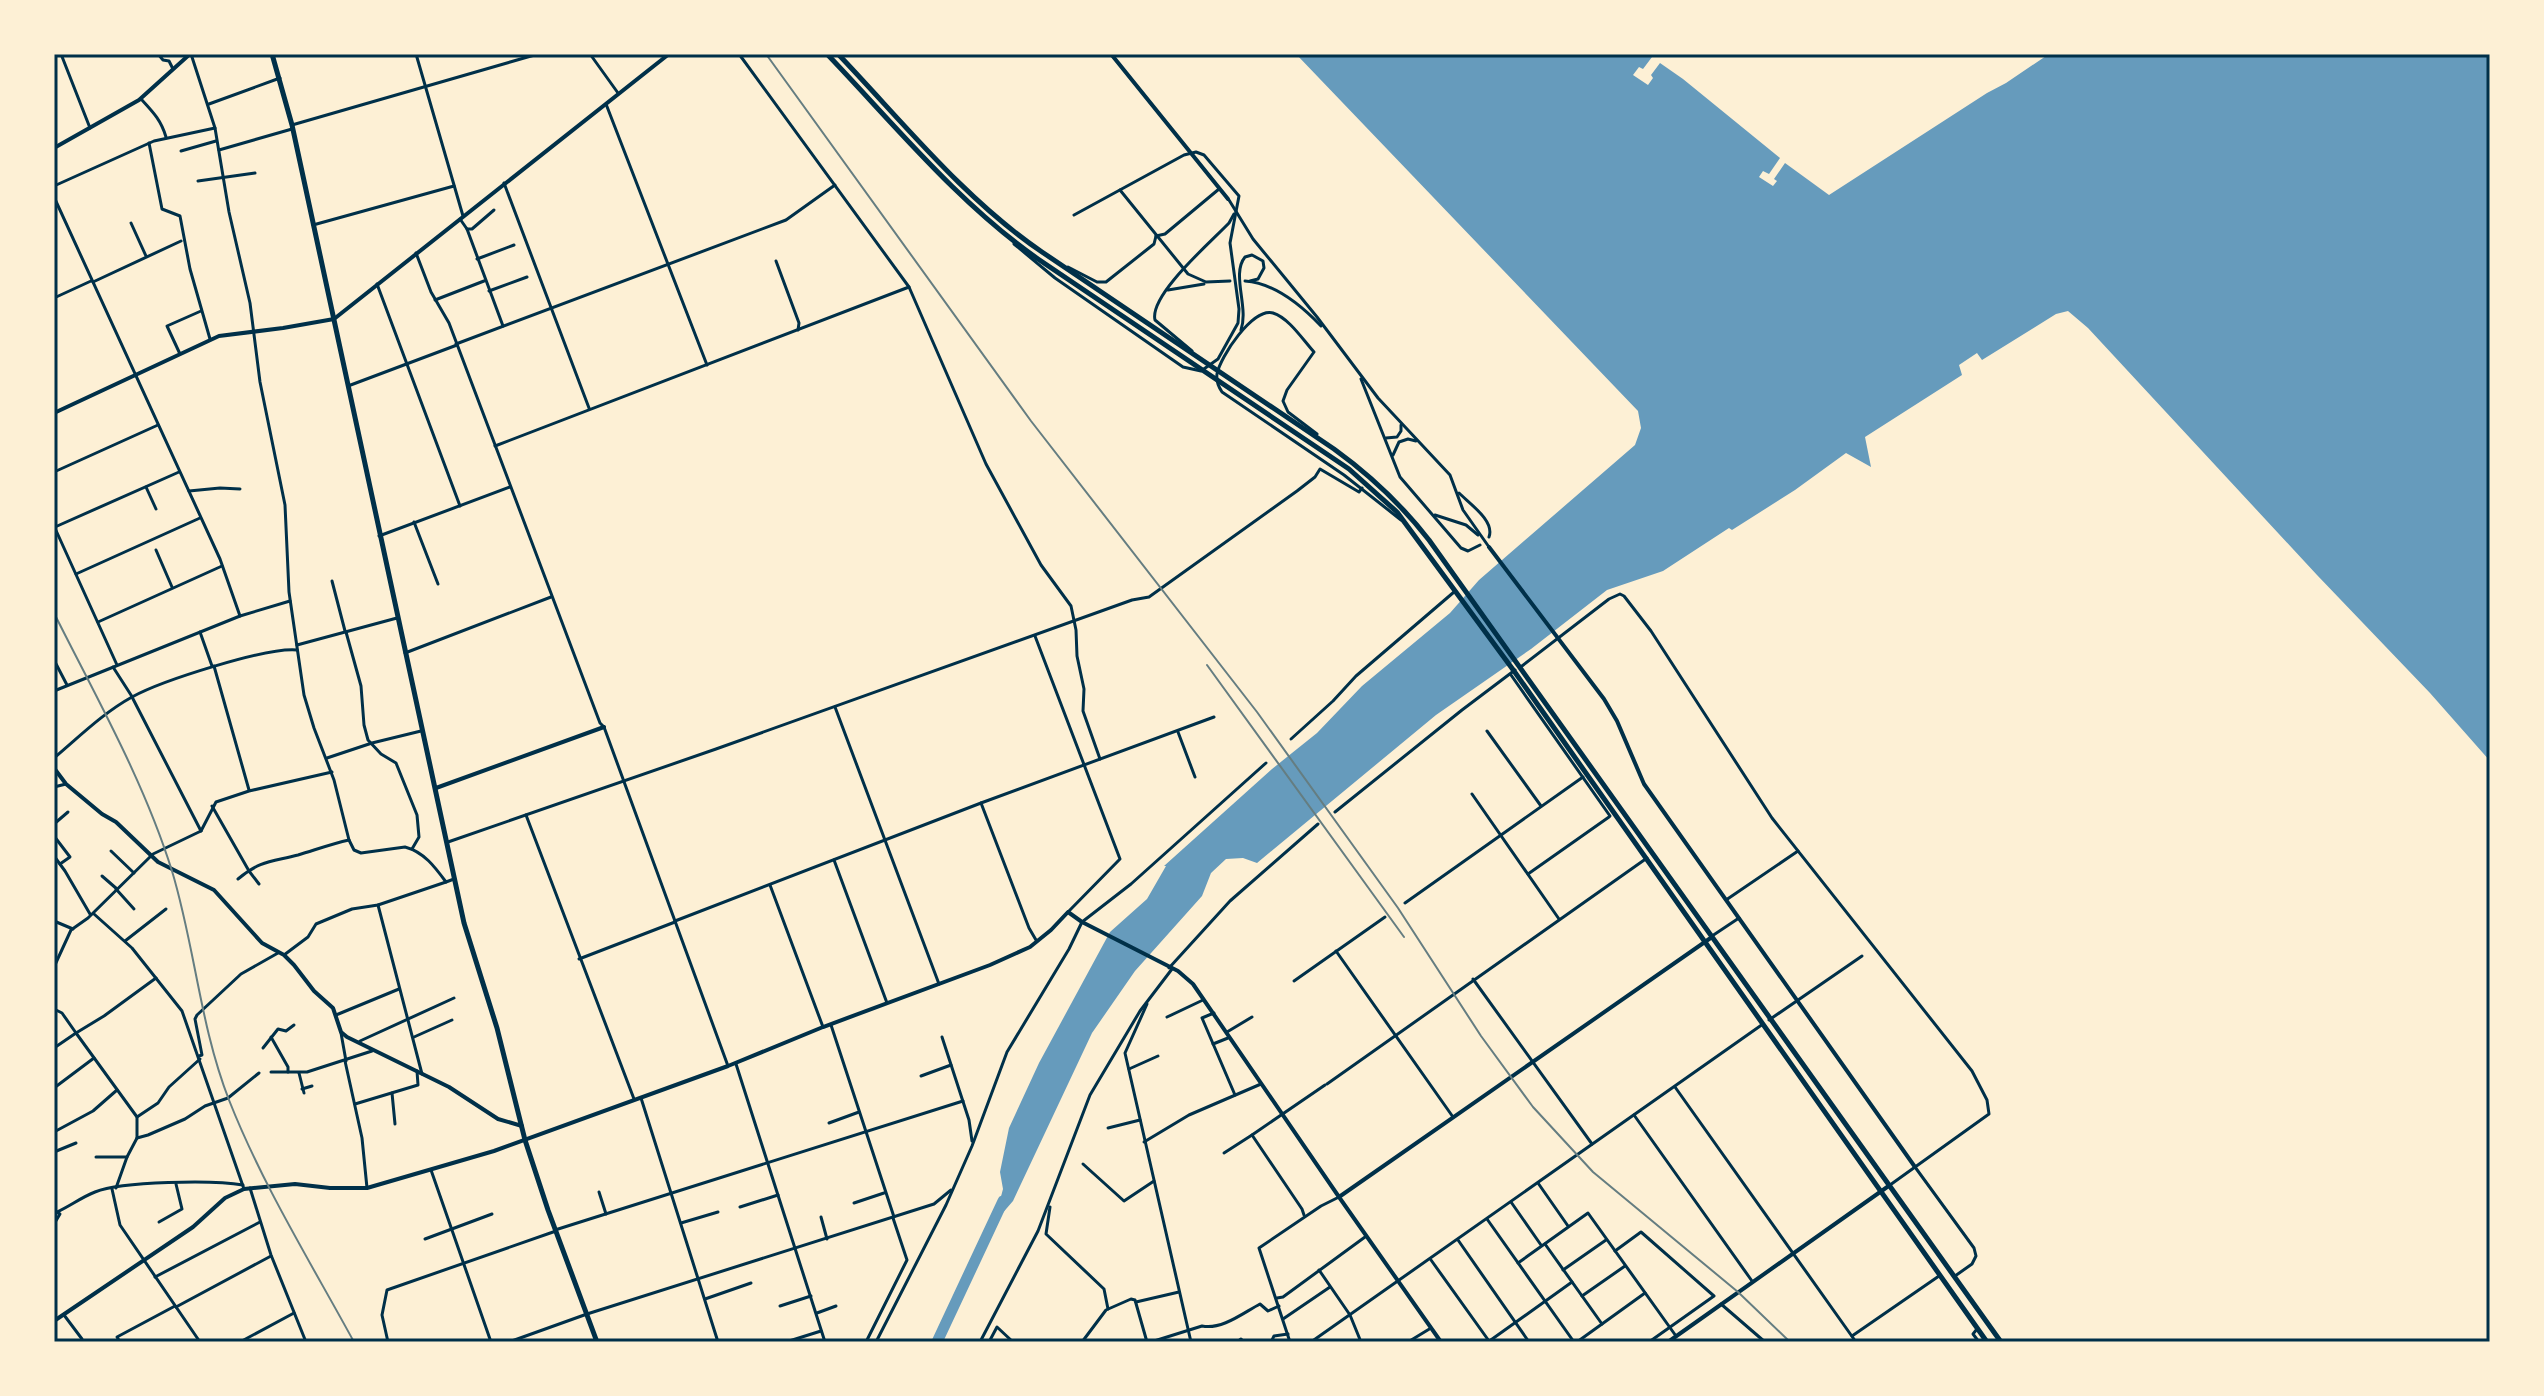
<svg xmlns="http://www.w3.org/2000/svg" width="2544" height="1396" font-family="'Public Sans',sans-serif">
	<rect width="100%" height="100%" fill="#fdf0d5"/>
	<polygon fill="#669bbc" points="1296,54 1650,54 1652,57 1643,69 1639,67 1633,75 1648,85 1653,78 1651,75 1660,63 1683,79 1780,158 1769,174 1763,171 1759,177 1773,186 1777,181 1774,179 1785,163 1829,195 1987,93 2006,83 2049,54 2490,54 2490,761 2430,693 2317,575 2088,328 2068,311 2056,314 1982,360 1977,353 1959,365 1962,375 1865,437 1871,467 1846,453 1795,490 1732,530 1729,528 1663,571 1607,590 1531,649 1436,715 1257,863 1243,858 1226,859 1211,873 1202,896 1135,971 1092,1033 1013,1201 994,1223 1003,1189 1000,1172 1009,1128 1039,1063 1110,932 1147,899 1166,866 1164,866 1272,769 1317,733 1362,686 1450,613 1479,580 1635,445 1641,428 1638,411"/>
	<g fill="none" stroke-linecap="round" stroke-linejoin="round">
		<polyline stroke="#669bbc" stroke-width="11" points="937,1342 1003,1201"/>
		<g stroke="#003049" stroke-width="3">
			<polyline points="61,54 90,128"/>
			<polyline points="158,54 163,60 169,61 173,69"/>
			<path d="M191 54 215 128 229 212 250 303 260 382 285 505 289 592 304 695 314 728 334 780 349 840 354 850 361 853 405 847C424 852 435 867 446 882L454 879"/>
			<polyline points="416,54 463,216"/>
			<polyline points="590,54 618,93"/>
			<polyline points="739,54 909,287 986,464 1041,565 1071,606 1076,630 1077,656 1084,689 1083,711 1100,759"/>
			<path d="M141 99C153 112 161 120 166 137"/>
			<polyline points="209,104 280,78"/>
			<polyline points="606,104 707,365"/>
			<polyline points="292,125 538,54"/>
			<polyline points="149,143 162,209 180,216 190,269 210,339"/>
			<polyline points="219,150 292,129"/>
			<polyline points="181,151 216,141"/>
			<polyline points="198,181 255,173"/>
			<polyline points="504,183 589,408"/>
			<polyline points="54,186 154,141 215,128"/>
			<polyline points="1120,190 1188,274 1206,282 1230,281"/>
			<polyline points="54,197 220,559 240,616"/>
			<polyline points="1229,200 1253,239 1317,317 1378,398 1450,475 1463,510 1489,547"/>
			<polyline points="460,219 467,229 503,326"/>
			<polyline points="131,223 146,256"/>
			<polyline points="313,225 454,186"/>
			<polyline points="467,229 472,229 494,210"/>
			<polyline points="1156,236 1165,234 1219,189"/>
			<polyline points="1014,244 1055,278 1183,367 1201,371 1218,359 1238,323 1239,309 1230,243 1239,196 1204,155 1196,152 1184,155 1074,215"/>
			<polyline points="416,253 431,292 449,323 600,723 604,727 728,1066"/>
			<polyline points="477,259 514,245"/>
			<polyline points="776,261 799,323 798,330"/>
			<polyline points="1068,267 1097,282 1106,282 1154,244 1156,236"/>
			<path d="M1245 281C1274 283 1301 305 1321 326"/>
			<polyline points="93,282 181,241"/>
			<polyline points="377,284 460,506"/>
			<polyline points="1168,290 1204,284"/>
			<polyline points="489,291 527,277"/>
			<polyline points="54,298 91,281"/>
			<polyline points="435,300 484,281"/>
			<path d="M1241 330C1249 307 1231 274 1245 257L1252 255 1263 261 1264 268 1258 279 1250 281"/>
			<polyline points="456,344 786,220 835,185"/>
			<path d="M1192 351 1155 320C1149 295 1211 242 1229 223L1234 214"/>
			<polyline points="180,354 167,326 201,311"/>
			<polyline points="1361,379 1400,477 1461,548 1468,551 1480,545"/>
			<polyline points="348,386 457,345"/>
			<path d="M1317 434 1288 412 1283 401 1287 390 1314 352C1303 340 1289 318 1273 313 1253 307 1220 357 1217 374 1216 381 1218 386 1222 392L1344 475 1401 520"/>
			<polyline points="1386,438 1397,437 1401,431 1401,425"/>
			<polyline points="495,446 909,287"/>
			<polyline points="1393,455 1399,442 1408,439 1416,441"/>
			<polyline points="54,472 158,425"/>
			<polyline points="146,487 156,509"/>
			<polyline points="189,491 220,488 240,489"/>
			<path d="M1459 493C1470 504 1495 521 1489 537"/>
			<polyline points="1435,515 1466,525 1478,535"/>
			<polyline points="414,522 438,584"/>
			<polyline points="54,526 117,665"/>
			<polyline points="55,527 179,472"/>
			<polyline points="379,536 510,487"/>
			<polyline points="156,550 172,587"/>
			<polyline points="76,574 200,518"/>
			<polyline points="332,581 345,631"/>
			<polyline points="98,622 222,566"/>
			<polyline points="200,632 212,666"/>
			<polyline points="346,632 361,686 364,725 368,740 381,754 396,763 417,815 419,837 412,849"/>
			<polyline points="1035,636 1120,859 1068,912"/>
			<polyline points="297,645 397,618"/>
			<polyline points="405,653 551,597"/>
			<polyline points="54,660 67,685"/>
			<polyline points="214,666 249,790"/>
			<polyline points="1522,666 1609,599 1620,594 1624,596 1651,631 1772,818 1972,1071 1987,1100 1989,1114 1890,1185"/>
			<polyline points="113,667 131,695 201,831"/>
			<polyline points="1511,675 1610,816"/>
			<polyline points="54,691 240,616 290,601"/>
			<polyline points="835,707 939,984"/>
			<polyline points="1487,731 1541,806"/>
			<polyline points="1178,732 1195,777"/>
			<polyline points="1291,739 1333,701 1356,676 1454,592"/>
			<path d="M54 758C79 737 103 713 132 697 161 681 266 647 297 650"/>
			<polyline points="327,758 372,743 421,731"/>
			<polyline points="54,787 66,784"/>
			<polyline points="1472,794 1559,919"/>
			<polyline points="981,803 1029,928 1036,940"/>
			<polyline points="212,806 249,871 259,884"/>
			<polyline points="1335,812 1462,710 1515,670"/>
			<polyline points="526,815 634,1099"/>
			<polyline points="54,824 68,812"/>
			<polyline points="54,836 70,857 60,864"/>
			<polyline points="448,842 716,749 1132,600 1149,597 1297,491 1315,477 1320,469 1359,492 1362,488"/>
			<polyline points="111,851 134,873"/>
			<polyline points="54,856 65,871 90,914"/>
			<polyline points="834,860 887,1003"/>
			<polyline points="1528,874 1609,817"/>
			<polyline points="102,876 117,889"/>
			<path d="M238 879C261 860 271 862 298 855 315 850 331 844 349 840"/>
			<polyline points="770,885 823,1027"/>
			<polyline points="116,889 134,909"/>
			<polyline points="1726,900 1798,851"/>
			<polyline points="1405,903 1583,777"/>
			<polyline points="378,905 422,1074"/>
			<polyline points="94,914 132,948 182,1011 244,1189"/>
			<polyline points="54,921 73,929"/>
			<polyline points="675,921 981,803 1214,717"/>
			<polyline points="1712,936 1739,918"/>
			<polyline points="125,941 166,909"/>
			<polyline points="1336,951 1453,1117"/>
			<polyline points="284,955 308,937 316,924 352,909 378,905 446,882"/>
			<polyline points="579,959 675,922"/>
			<polyline points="54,967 71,930 88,918 153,854 201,831 216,802 249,791 332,772"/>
			<polyline points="1169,968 1230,901 1318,824"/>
			<polyline points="1473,979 1592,1144"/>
			<polyline points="1294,981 1385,917"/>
			<polyline points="1147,1004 1125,1053 1191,1342"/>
			<polyline points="54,1009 62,1013 76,1033 54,1048"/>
			<polyline points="1214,1013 1202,1018 1235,1095"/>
			<polyline points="336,1015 399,989"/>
			<polyline points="1167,1017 1203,1000"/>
			<polyline points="1769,1020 1862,956"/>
			<polyline points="831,1025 894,1217"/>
			<polyline points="1227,1032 1252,1017"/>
			<polyline points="341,1033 346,1061"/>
			<polyline points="271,1037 288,1067 288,1072"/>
			<polyline points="414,1037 452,1020"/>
			<polyline points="942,1037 969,1120 972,1141"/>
			<polyline points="360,1041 454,998"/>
			<polyline points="1213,1044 1228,1038"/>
			<polyline points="263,1048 278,1029 286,1031 294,1025"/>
			<polyline points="199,1056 202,1055 195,1019 197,1015 241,974 278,953"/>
			<polyline points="345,1061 362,1138 367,1188"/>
			<polyline points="736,1064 825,1342"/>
			<polyline points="1129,1069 1158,1056"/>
			<polyline points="271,1072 307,1072 372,1051"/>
			<polyline points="299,1073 304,1093"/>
			<polyline points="921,1076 951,1065"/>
			<polyline points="1327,1084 1647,858"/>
			<polyline points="1675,1087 1856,1342"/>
			<polyline points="54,1088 94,1058"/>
			<polyline points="302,1089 312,1086"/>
			<polyline points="392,1093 395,1124"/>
			<polyline points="641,1098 718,1342"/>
			<polyline points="355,1104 418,1085 417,1071"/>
			<polyline points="1634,1115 1752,1281"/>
			<polyline points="137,1117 158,1103 169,1087 200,1059"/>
			<polyline points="829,1123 859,1112"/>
			<polyline points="1108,1128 1140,1120"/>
			<polyline points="54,1132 93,1111 117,1090"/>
			<polyline points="137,1138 148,1135 185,1119 205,1106 228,1098 259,1073"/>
			<polyline points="1144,1142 1189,1115 1261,1084"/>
			<polyline points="54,1152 76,1143"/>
			<polyline points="1224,1153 1252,1135"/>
			<polyline points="96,1157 127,1157"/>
			<polyline points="1083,1164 1124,1201 1154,1181"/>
			<polyline points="1915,1167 1974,1248 1976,1256 1972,1264 1955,1276"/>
			<polyline points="431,1170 491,1342"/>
			<polyline points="1538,1183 1568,1226"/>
			<polyline points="116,1188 127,1157 137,1138 137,1117 76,1033 104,1016 156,978"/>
			<polyline points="250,1188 271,1255 306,1342"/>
			<polyline points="112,1189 120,1225 200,1342"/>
			<polyline points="599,1192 606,1214"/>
			<polyline points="1511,1202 1541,1245"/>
			<polyline points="854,1203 884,1193"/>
			<polyline points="740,1207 778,1195"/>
			<polyline points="1050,1207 1046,1234 1104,1289 1108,1309"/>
			<path d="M57 1212C70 1206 82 1197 95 1192 122 1181 214 1180 243 1185"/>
			<polyline points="1304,1215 1302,1209 1252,1135 1325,1085"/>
			<polyline points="821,1217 827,1239"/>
			<polyline points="1487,1219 1574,1342"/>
			<polyline points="159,1222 182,1209 176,1184"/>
			<polyline points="681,1223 718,1212"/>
			<polyline points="54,1224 60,1214 57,1212"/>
			<polyline points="555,1230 963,1101"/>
			<polyline points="425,1239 492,1214"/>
			<polyline points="1458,1240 1529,1342"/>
			<polyline points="1545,1244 1602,1324"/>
			<polyline points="1615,1251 1641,1232 1714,1296 1649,1342"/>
			<polyline points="1431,1260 1489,1341"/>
			<polyline points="1518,1263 1588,1213 1676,1336"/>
			<polyline points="1319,1270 1350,1315 1361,1342"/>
			<polyline points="1563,1270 1606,1240"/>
			<polyline points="155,1277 260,1222"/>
			<polyline points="1582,1296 1625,1266"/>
			<polyline points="1277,1298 1283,1297 1365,1237"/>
			<polyline points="705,1299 751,1283"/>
			<polyline points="1136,1302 1179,1292"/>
			<polyline points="1721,1304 1765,1342"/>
			<polyline points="780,1306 811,1296"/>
			<polyline points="176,1307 271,1256"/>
			<polyline points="817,1313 836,1306"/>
			<polyline points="64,1315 82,1339"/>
			<polyline points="1283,1319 1330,1287"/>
			<polyline points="1977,1329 1973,1334 1979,1342"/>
			<polyline points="1852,1336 1939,1276"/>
			<polyline points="120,1342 117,1337 175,1306"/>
			<polyline points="240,1342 294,1313"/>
			<polyline points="388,1342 382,1315 387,1290 556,1231"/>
			<polyline points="509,1342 587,1314 934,1204 951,1190"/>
			<polyline points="786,1342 821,1331"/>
			<polyline points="866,1342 907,1260 893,1218"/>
			<polyline points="876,1342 946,1205 972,1146 1007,1052 1069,949 1082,922 1131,884 1266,763"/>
			<polyline points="980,1342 1038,1231 1090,1095 1140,1011 1172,969"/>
			<polyline points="989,1342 997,1327 1013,1342"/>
			<polyline points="1082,1342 1106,1310 1131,1299 1135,1300 1147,1342"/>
			<path d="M1151 1342 1202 1326C1222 1330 1243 1313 1260 1304L1268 1311 1279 1306"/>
			<polyline points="1237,1342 1241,1339 1244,1342"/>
			<polyline points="1271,1342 1274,1336 1288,1334"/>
			<polyline points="1290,1342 1259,1248 1321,1206 1339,1197"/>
			<polyline points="1311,1342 1763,1024"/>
			<polyline points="1408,1342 1431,1328"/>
			<polyline points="1488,1342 1572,1282"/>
			<polyline points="1577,1342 1645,1293"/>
		</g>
		<g stroke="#003049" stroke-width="4">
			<polyline points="1111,54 1228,199"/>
			<polyline points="54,148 139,100 190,54"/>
			<polyline points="54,413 219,336 283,328 334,319 669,54"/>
			<polyline points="1489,547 1604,699 1617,721 1644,784 1915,1167"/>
			<polyline points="436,788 604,727"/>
			<polyline points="54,1321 193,1227 225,1198 244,1189 295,1184 330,1188 367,1188 494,1151 728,1066 823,1027 990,965 1030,947 1051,930 1068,912 1082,922 1178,971 1193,984 1339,1197"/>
			<polyline points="1441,1342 1339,1197 1712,937"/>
			<polyline points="1668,1342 1890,1185"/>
		</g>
		<polyline stroke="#003049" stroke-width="4" points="54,768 66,784 102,814 116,822 158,862 214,890 262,943 284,955 294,965 314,991 333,1008 341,1032 347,1037 449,1087 498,1119 522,1126"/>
		<g stroke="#003049" stroke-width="5">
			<polyline points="272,54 292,125 464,923 497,1028 525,1140 548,1210 597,1342"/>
			<path d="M827 54C894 124 958 203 1038 259L1349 469 1397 512 1514 671 1987 1342"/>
			<path d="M838 54C903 122 964 199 1042 252L1334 449C1370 475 1401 504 1429 540L2001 1342"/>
		</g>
		<g stroke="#657d81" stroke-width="2">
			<polyline points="766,54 1031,421 1257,712 1398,908 1481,1036 1533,1107 1593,1172 1738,1292 1790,1342"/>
			<path d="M54 613C96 697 144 781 172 871 195 947 200 1026 229 1100 262 1184 311 1263 354 1342"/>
			<polyline points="1207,665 1404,937"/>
		</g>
	</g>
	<rect width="2544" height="1396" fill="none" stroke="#fdf0d5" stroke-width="112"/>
	<rect x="56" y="56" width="2432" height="1284" fill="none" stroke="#003049" stroke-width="3"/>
</svg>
